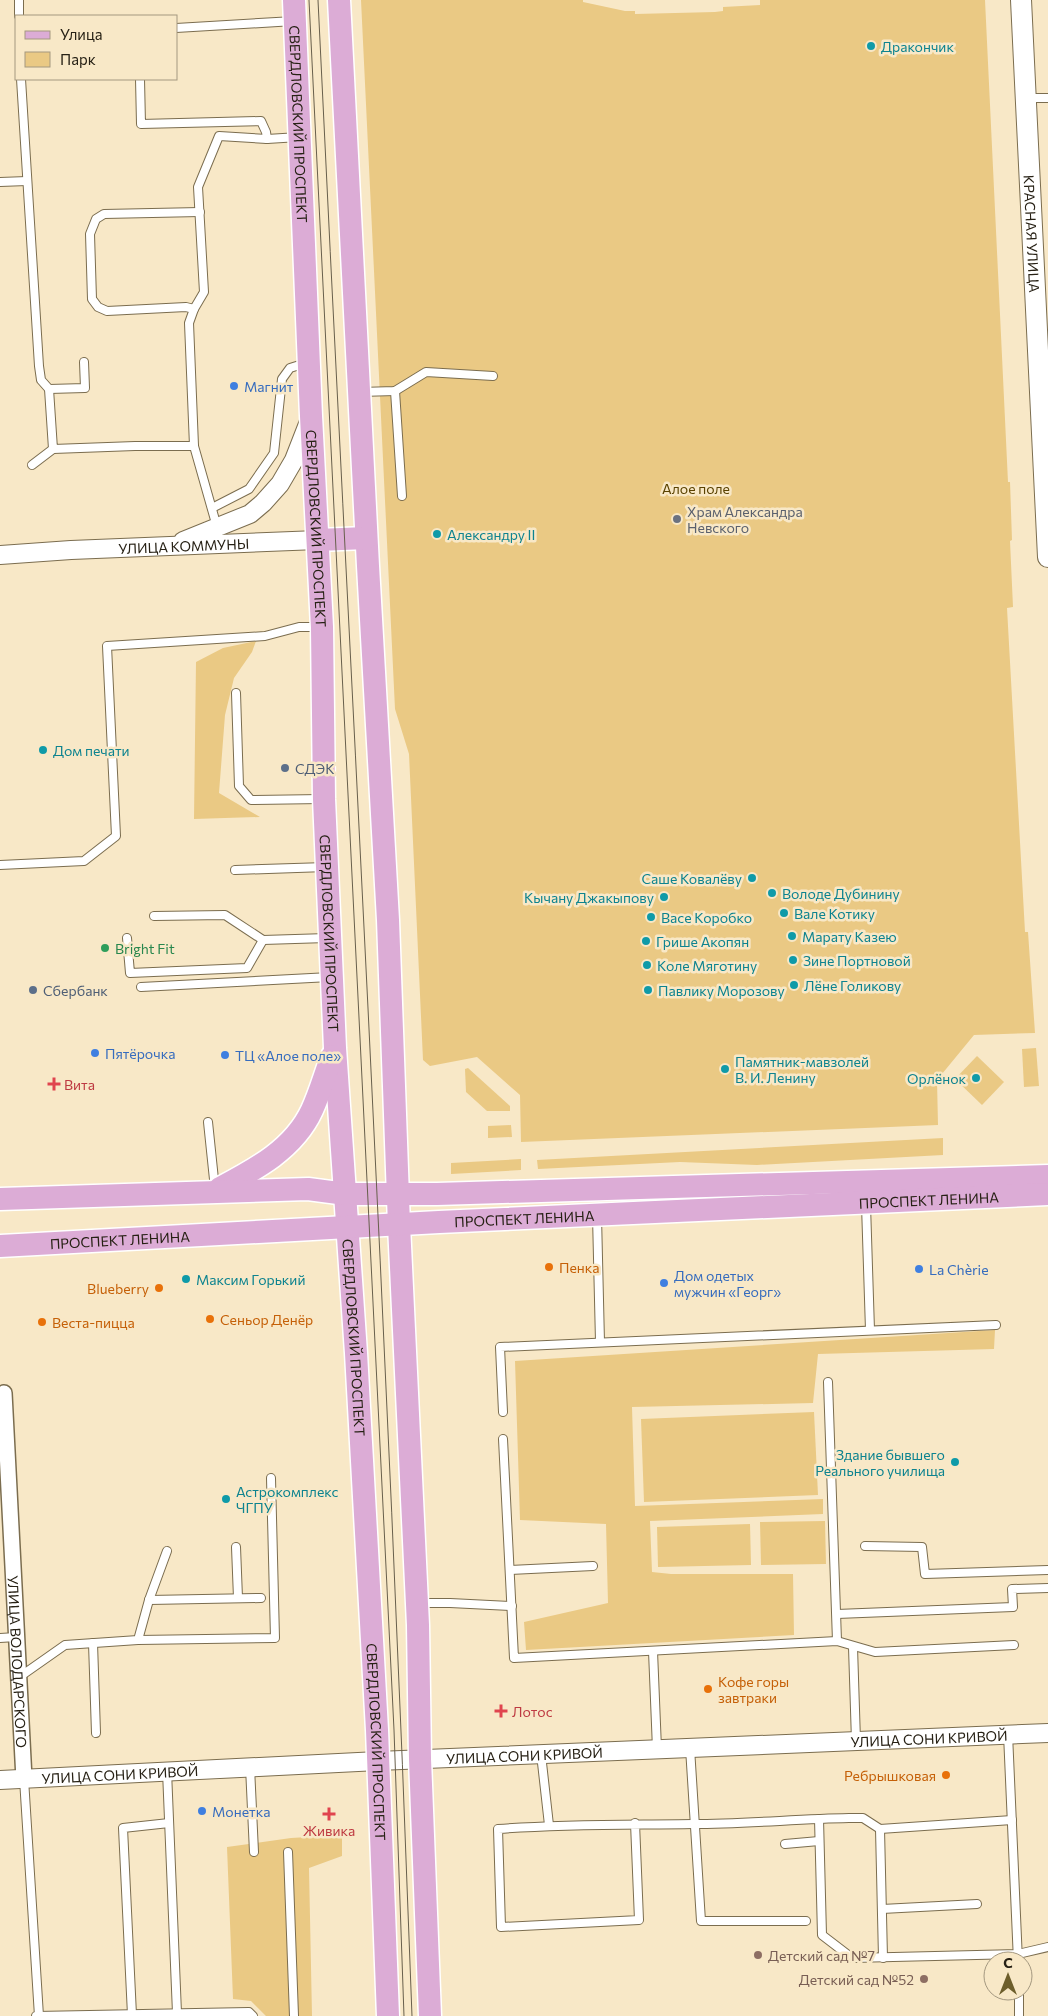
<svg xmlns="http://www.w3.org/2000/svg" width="1048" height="2016" font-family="Commissioner,sans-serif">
	<rect width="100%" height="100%" fill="#f8e8c7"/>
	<g fill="#eac984">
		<polygon points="361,0 583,0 583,2 625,11 635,11 635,14 715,12 723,11 723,7 760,5 760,0 985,0 1008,482 1010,482 1012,540 1010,541 1013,607 1007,608 1025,932 1028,932 1035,1033 974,1035 937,1080 938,1125 521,1142 520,1095 477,1057 430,1066 423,1060 409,754 395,709"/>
		<polygon points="256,641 252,652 234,678 225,715 219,793 260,817 194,819 196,662 223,648"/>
		<polygon points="1036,1048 1039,1086 1024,1087 1022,1049"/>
		<polygon points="977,1056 1004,1082 982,1105 955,1079"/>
		<polygon points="468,1068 510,1106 510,1111 487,1111 466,1092 465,1069"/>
		<polygon points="511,1125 512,1137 488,1138 488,1126"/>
		<polygon points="943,1138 943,1155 757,1165 680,1162 538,1169 537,1160"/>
		<polygon points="521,1159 521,1170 451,1174 451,1163"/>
		<polygon points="995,1330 994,1349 818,1354 813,1403 632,1407 635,1506 823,1499 823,1514 650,1521 652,1572 671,1574 793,1574 794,1635 526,1650 524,1622 608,1603 606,1524 520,1520 515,1361"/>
		<polygon points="814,1412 818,1495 644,1502 641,1419"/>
		<polygon points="825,1521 826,1564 761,1565 760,1522"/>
		<polygon points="750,1524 751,1565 658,1567 657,1527"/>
		<polygon points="342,1835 342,1856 309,1868 312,2016 266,2016 251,2001 233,1999 227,1847 291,1838"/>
	</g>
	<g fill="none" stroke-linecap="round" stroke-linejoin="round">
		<g stroke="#7b6d4f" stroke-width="10">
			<g id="service">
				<polyline points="19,0 19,16"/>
				<polyline points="176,28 294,21"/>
				<polyline points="21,79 39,366 41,380 49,389 53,449 135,446 194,446 189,323 194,309 204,292 198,187 219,136 267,139 299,137"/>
				<polyline points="140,79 141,124 261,121 266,132 267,139"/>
				<polyline points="1028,98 1048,98"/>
				<polyline points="0,182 27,181"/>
				<polyline points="194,309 186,307 107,311 98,307 92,299 90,234 96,219 104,214 200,212"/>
				<polyline points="49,389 85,388 84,362"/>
				<polyline points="395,391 402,496"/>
				<polyline points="360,392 395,391 426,372 493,376"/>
				<polyline points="194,446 217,527"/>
				<polyline points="32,465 53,449"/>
				<polyline points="212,508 249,489 274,453 282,379 290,368 306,363"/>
				<polyline points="236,693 239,786 251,800 322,799"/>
				<polyline points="0,865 84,861 116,836 107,646 265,636 299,627 320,627"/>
				<polyline points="235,870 326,867"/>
				<polyline points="154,916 225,915 263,940 327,938"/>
				<polyline points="127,938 130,973 247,968 263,940"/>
				<polyline points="141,987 330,977"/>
				<polyline points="208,1122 215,1189"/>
				<polyline points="866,1205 870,1330"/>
				<polyline points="597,1216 600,1342"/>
				<polyline points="828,1382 837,1641"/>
				<polyline points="503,1412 500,1347 996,1325"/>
				<polyline points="503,1439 514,1658 837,1641 875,1652 1014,1645"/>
				<polyline points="865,1546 922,1547 925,1574 1048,1570"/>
				<polyline points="236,1547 238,1598"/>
				<polyline points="510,1570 593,1566"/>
				<polyline points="149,1600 261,1598"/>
				<polyline points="419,1603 450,1603 512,1606"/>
				<polyline points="837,1614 1013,1607 1012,1589 1048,1588"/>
				<polyline points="0,1638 16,1637"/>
				<polyline points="138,1640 275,1638 271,1478"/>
				<polyline points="93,1643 96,1733"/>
				<polyline points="853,1647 856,1741"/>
				<polyline points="653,1651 657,1749"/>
				<polyline points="18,1678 65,1645 138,1640 149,1600 167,1551"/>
				<polyline points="1008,1734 1018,1961"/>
				<polyline points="690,1748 701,1921 806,1921"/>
				<polyline points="541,1754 549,1825"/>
				<polyline points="250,1767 254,1852"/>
				<polyline points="167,1771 177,2013"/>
				<polyline points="24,1779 39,2016"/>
				<polyline points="819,1819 822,1935 852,1958 1018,1954 1048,1947"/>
				<path d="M635 1823 639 1920 501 1927 498 1829C563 1824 627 1825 693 1824 745 1824 797 1819 849 1818H863L880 1829 1012 1820"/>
				<polyline points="880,1829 883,1958"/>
				<polyline points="785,1844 819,1841"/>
				<polyline points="288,1852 294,2016"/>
				<polyline points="882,1909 977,1904"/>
				<polyline points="1019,1991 1019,2016"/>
				<polyline points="132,2015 123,1828 169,1823"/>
				<polyline points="36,2016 249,2012 253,2016"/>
			</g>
		</g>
		<g stroke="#7b6d4f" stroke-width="18">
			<g id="minor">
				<path id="s1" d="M4 1393 24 1779"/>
			</g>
		</g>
		<g stroke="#7b6d4f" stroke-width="20">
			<g id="tertiary">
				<polyline points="183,541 250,514 263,503 280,484 294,460 310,419"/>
				<path id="s2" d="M0 555 71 550 318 540"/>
				<path id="s3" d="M0 1780 378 1761 1048 1733"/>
			</g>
		</g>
		<g stroke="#7b6d4f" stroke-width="22">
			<g id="secondary">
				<path id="s4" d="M1021 0 1048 557"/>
			</g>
		</g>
		<g stroke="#fff" stroke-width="25">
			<g id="primary">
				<path id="s5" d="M294 0 311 416 322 627 324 799 335 1048 356 1353 377 1730 388 2016"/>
				<polyline points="339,0 368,566 388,920 399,1225 418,1625 420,1759 430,2016"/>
				<polyline points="318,540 366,538"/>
				<path d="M220 1188C256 1169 294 1149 312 1110 320 1093 325 1074 332 1056"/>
				<polyline points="0,1199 308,1189 346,1194 437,1194 1048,1176"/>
				<path id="s6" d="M0 1246 439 1222 1048 1194"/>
			</g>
		</g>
		<use href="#service" stroke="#fff" stroke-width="8"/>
		<use href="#minor" stroke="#fff" stroke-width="15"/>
		<use href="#tertiary" stroke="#fff" stroke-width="18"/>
		<use href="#secondary" stroke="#fff" stroke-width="20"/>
		<use href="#primary" stroke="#dcacd6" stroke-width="22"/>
		<g stroke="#685f4c" stroke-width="1">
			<polyline points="309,0 394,1730 404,2016"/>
			<path d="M318 0C350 672 388 1344 412 2016"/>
		</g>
	</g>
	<g fill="#0f9aa8" stroke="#f8e8c7" stroke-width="2">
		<circle cx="871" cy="46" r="5"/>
		<circle cx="437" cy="534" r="5"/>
		<circle cx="43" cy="750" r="5"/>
		<circle cx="752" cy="878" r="5"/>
		<circle cx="772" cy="893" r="5"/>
		<circle cx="664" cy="897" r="5"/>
		<circle cx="784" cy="913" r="5"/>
		<circle cx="651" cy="917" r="5"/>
		<circle cx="792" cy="936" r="5"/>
		<circle cx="646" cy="941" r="5"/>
		<circle cx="793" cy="960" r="5"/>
		<circle cx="647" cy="965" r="5"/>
		<circle cx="794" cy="985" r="5"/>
		<circle cx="648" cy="990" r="5"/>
		<circle cx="725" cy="1069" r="5"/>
		<circle cx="976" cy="1078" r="5"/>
		<circle cx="186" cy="1279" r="5"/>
		<circle cx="955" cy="1462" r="5"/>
		<circle cx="226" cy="1499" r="5"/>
	</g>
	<g fill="#3f7fe0" stroke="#f8e8c7" stroke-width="2">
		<circle cx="234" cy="386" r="5"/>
		<circle cx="95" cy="1053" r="5"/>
		<circle cx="225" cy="1055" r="5"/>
		<circle cx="919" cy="1269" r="5"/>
		<circle cx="664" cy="1283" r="5"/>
		<circle cx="202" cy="1811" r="5"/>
	</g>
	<circle fill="#6b7280" stroke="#f8e8c7" stroke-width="2" cx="677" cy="519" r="5"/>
	<g fill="#5c6f8a" stroke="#f8e8c7" stroke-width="2">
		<circle cx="285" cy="768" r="5"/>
		<circle cx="33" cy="990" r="5"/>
	</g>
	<circle fill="#2e9e5b" stroke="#f8e8c7" stroke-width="2" cx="105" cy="948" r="5"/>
	<g fill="#e0444e" stroke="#f8e8c7" stroke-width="2">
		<path d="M51.5 1076.5h5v5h5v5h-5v5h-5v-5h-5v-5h5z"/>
		<path d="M498.5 1703.5h5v5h5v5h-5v5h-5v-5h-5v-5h5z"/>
		<path d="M326.5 1806.5h5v5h5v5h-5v5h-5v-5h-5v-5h5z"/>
	</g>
	<g fill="#e8710a" stroke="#f8e8c7" stroke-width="2">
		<circle cx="549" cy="1267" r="5"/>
		<circle cx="159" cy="1288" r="5"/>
		<circle cx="210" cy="1319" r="5"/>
		<circle cx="42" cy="1322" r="5"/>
		<circle cx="708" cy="1689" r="5"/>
		<circle cx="946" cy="1775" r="5"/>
	</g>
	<g fill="#8d6e63" stroke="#f8e8c7" stroke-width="2">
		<circle cx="758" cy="1955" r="5"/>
		<circle cx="924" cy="1979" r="5"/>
	</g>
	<g text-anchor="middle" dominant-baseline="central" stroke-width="5" stroke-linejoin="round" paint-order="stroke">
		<g font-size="14" fill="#0d838f" stroke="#f8e8c7" text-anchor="start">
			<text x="881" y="46">Дракончик</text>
			<text x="447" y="534">Александру II</text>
			<text x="53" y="750">Дом печати</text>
			<text x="742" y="878" text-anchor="end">Саше Ковалёву</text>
			<text x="782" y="893">Володе Дубинину</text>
			<text x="654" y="897" text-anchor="end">Кычану Джакыпову</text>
			<text x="794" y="913">Вале Котику</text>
			<text x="661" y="917">Васе Коробко</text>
			<text x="802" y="936">Марату Казею</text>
			<text x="656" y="941">Грише Акопян</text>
			<text x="803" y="960">Зине Портновой</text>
			<text x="657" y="965">Коле Мяготину</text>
			<text x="804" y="985">Лёне Голикову</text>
			<text x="658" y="990">Павлику Морозову</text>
			<text x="735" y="1061">Памятник-мавзолей<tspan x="735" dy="16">В. И. Ленину</tspan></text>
			<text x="966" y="1078" text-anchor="end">Орлёнок</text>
			<text x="196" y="1279">Максим Горький</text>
			<text x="945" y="1454" text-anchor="end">Здание бывшего<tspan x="945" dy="16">Реального училища</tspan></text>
			<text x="236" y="1491">Астрокомплекс<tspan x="236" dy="16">ЧГПУ</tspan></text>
		</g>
		<g font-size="14" fill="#272115" stroke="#f8e8c7">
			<text stroke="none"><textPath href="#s5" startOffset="124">СВЕРДЛОВСКИЙ ПРОСПЕКТ</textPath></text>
			<text stroke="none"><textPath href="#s4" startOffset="234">КРАСНАЯ УЛИЦА</textPath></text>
			<text stroke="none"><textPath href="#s5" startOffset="529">СВЕРДЛОВСКИЙ ПРОСПЕКТ</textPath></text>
			<text stroke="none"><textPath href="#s2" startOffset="184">УЛИЦА КОММУНЫ</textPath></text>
			<text stroke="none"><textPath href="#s5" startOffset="934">СВЕРДЛОВСКИЙ ПРОСПЕКТ</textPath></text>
			<text stroke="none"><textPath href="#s6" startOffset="930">ПРОСПЕКТ ЛЕНИНА</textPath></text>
			<text stroke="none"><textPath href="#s6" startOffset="525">ПРОСПЕКТ ЛЕНИНА</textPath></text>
			<text stroke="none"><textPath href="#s6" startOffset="120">ПРОСПЕКТ ЛЕНИНА</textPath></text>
			<text stroke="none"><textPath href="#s5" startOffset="1339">СВЕРДЛОВСКИЙ ПРОСПЕКТ</textPath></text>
			<text stroke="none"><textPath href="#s1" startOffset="269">УЛИЦА ВОЛОДАРСКОГО</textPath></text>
			<text stroke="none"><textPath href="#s3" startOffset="930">УЛИЦА СОНИ КРИВОЙ</textPath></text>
			<text stroke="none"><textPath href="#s5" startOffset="1744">СВЕРДЛОВСКИЙ ПРОСПЕКТ</textPath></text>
			<text stroke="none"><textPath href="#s3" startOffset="525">УЛИЦА СОНИ КРИВОЙ</textPath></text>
			<text stroke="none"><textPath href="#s3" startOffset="120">УЛИЦА СОНИ КРИВОЙ</textPath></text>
		</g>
		<g font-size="14" fill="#366cbe" stroke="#f8e8c7" text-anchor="start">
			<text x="244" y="386">Магнит</text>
			<text x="105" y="1053">Пятёрочка</text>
			<text x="235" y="1055">ТЦ «Алое поле»</text>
			<text x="929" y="1269">La Chèrie</text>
			<text x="674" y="1275">Дом одетых<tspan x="674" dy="16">мужчин «Георг»</tspan></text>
			<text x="212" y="1811">Монетка</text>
		</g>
		<g font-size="14" fill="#5a4200" stroke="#f8e8c7">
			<text x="696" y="488">Алое поле</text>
		</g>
		<g font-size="14" fill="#5b616d" stroke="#f8e8c7" text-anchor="start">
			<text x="687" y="511">Храм Александра<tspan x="687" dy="16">Невского</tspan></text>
		</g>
		<g font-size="14" fill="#4e5e75" stroke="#f8e8c7" text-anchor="start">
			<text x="295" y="768">СДЭК</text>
			<text x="43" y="990">Сбербанк</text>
		</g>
		<g font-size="14" fill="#27864d" stroke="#f8e8c7" text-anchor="start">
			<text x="115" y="948">Bright Fit</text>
		</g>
		<g font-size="14" fill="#be3a42" stroke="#f8e8c7" text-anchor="start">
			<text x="64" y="1084">Вита</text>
			<text x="512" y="1711">Лотос</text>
			<text x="329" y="1830" text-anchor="middle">Живика</text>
		</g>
		<g font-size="14" fill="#c56008" stroke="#f8e8c7" text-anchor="start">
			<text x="559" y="1267">Пенка</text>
			<text x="149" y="1288" text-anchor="end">Blueberry</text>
			<text x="220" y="1319">Сеньор Денёр</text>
			<text x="52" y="1322">Веста-пицца</text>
			<text x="718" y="1681">Кофе горы<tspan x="718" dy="16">завтраки</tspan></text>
			<text x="936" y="1775" text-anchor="end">Ребрышковая</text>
		</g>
		<g font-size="14" fill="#785e54" stroke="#f8e8c7" text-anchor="start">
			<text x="768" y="1955">Детский сад №7</text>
			<text x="914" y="1979" text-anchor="end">Детский сад №52</text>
		</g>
	</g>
	<rect x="15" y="15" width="162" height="65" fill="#f8e8c7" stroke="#a49880"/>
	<rect x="25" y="31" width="25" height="8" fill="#dcacd6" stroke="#a49880"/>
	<text x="60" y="40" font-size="15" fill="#272115">Улица</text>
	<rect x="25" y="52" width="25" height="15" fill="#eac984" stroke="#a49880"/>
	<text x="60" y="65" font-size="15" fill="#272115">Парк</text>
	<g transform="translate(1008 1976)"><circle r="24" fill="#f8e8c7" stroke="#a49880"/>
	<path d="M0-4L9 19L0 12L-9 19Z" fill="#6d5e2b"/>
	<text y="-8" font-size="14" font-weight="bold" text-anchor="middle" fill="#272115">С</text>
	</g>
</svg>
